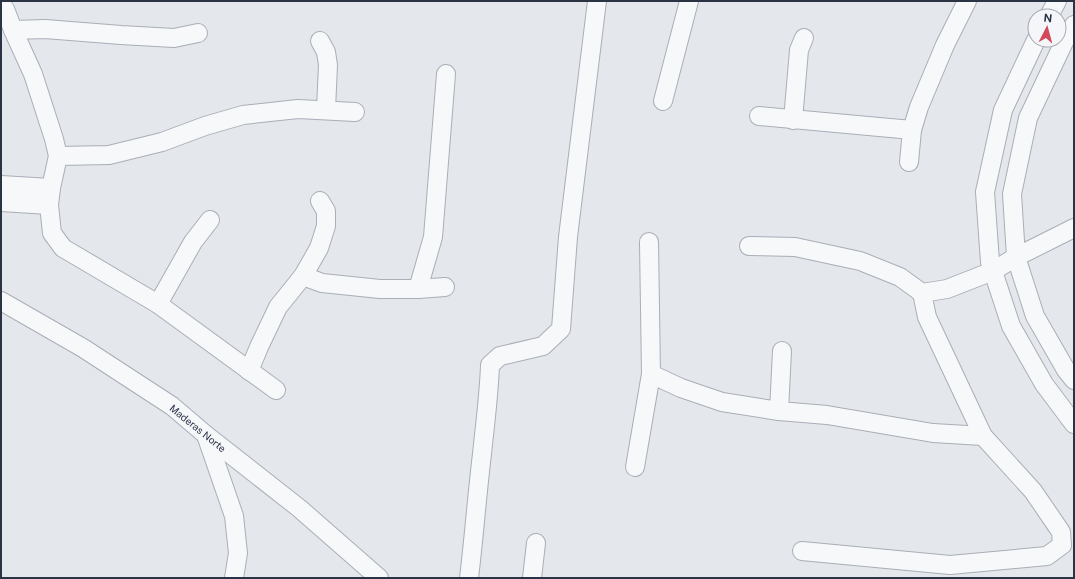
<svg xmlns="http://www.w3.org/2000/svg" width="1075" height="579" font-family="'Public Sans',sans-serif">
	<rect width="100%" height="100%" fill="#e4e7ec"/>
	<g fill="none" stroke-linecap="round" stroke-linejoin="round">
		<g stroke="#a9aeb7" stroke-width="20">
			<g id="minor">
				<polyline points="5,9 13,30 33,74 54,139 58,156 51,188 49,205 52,233 63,248 158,304 276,390"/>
				<polyline points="1049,16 1057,1"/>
				<polyline points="1074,25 1064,42 1028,118 1012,194 1016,257 1035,316 1066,370 1074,380"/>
				<polyline points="13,30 45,29 121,35 174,38 198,33"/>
				<polyline points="1036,40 1003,110 985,192 990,262 1011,326 1044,384 1074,424"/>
				<polyline points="320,41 326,52 328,65 326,109"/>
				<polyline points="663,101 689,1"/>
				<polyline points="759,116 912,130"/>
				<polyline points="793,120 799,50 804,38"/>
				<polyline points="58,156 109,155 162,142 205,126 243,115 298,109 355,112"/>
				<polyline points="909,162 912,130 919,107 945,45 967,1"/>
				<polyline points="1,185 51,188"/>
				<polyline points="1,202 49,205"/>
				<polyline points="649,242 651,374 681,388 722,402 779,411 827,415 933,433 983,436"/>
				<polyline points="749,246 795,247 860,261 900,277 922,293"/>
				<polyline points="303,276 322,283 380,289 418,289 445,287"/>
				<polyline points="418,289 433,237 446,74"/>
				<polyline points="1,301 83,348 172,406 206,435 299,508 379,578"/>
				<polyline points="158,304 193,242 210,220"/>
				<polyline points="249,371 259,347 278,307 303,276 319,248 326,226 326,211 320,201"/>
				<polyline points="779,411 782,351"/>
				<polyline points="206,435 234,516 238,553 234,578"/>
				<polyline points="635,467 651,374"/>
				<polyline points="802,551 950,565 1047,556 1062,545 1061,532 1033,491 983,436 927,317 922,293 947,289 993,271 1016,257 1074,228"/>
				<path d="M469 578C474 537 477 495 482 454 485 424 489 395 490 365L500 356 543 346 561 329 568 237 597 1"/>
				<polyline points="532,578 536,543"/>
			</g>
		</g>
		<use href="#minor" stroke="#f7f8fa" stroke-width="18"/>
	</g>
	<g text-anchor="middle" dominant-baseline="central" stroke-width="3" stroke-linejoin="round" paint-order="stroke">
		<g font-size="10" fill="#2b3445" stroke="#f4f6f9">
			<text transform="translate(198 428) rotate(39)">Maderas Norte</text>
		</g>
	</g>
	<rect width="1075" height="579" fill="none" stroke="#2b3445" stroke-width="4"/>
	<g transform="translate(1047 28) rotate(6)"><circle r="19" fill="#f4f6f9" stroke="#a4a8b1"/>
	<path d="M0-3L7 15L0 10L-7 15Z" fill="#d1495b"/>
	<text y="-6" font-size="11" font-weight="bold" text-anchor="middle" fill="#2b3445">N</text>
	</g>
</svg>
